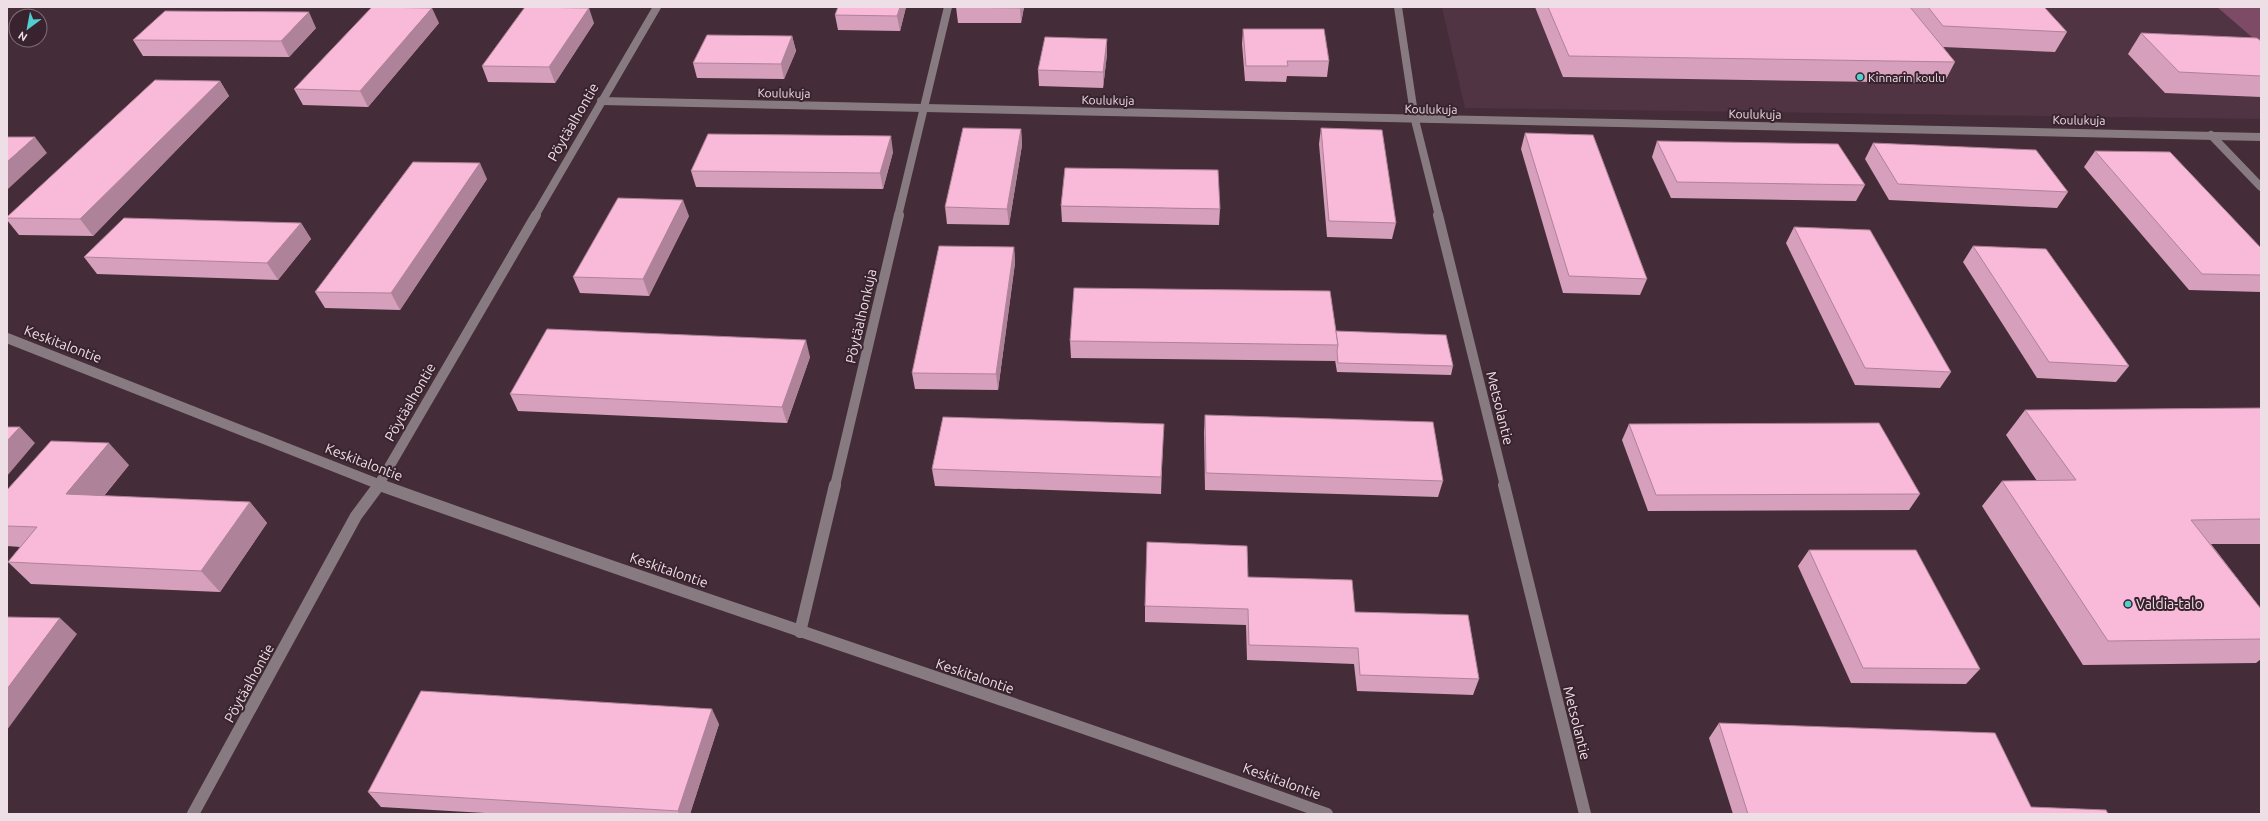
<svg xmlns="http://www.w3.org/2000/svg" width="2268" height="821" font-family="Ubuntu,sans-serif">
	<rect width="100%" height="100%" fill="#442d38"/>
	<polygon fill="#513443" points="1442,7 2217,7 2261,45 2261,119 1465,108"/>
	<polygon fill="#7d4b65" points="2217,7 2261,7 2261,45"/>
	<g fill="none" stroke-linecap="round" stroke-linejoin="round">
		<g stroke="#877b81" stroke-width="8">
			<polyline points="1398,7 1415,120 1439,216"/>
			<polyline points="601,101 2261,137"/>
			<polyline points="2211,135 2261,187"/>
			<polyline points="535,216 657,7"/>
			<polyline points="898,216 948,7"/>
		</g>
		<g stroke="#877b81" stroke-width="10">
			<polyline points="1438,215 1505,486"/>
			<polyline points="7,338 383,486"/>
			<polyline points="378,486 536,215"/>
			<polyline points="835,486 899,215"/>
		</g>
		<g stroke="#877b81" stroke-width="12">
			<path d="M380 485C694 598 1013 700 1327 814"/>
			<polyline points="1504,485 1585,814"/>
			<polyline points="800,632 835,485"/>
			<polyline points="193,814 356,516 379,485"/>
		</g>
	</g>
	<g fill="#d69fbb">
		<polygon points="906,7 900,31 838,30 835,15"/>
		<polygon points="956,7 1024,7 1021,23 958,23"/>
		<polygon points="1535,7 2044,7 2067,32 2055,52 1943,47 1955,62 1944,83 1563,77"/>
		<polygon points="439,23 368,107 303,105 294,89"/>
		<polygon points="594,23 555,83 488,82 482,66"/>
		<polygon points="316,28 289,57 143,56 133,40"/>
		<polygon points="1243,29 1329,61 1327,77 1287,76 1286,82 1245,81 1242,44"/>
		<polygon points="2141,33 2261,41 2261,97 2165,93 2128,54"/>
		<polygon points="792,36 796,51 784,79 697,78 693,63"/>
		<polygon points="1107,54 1103,88 1039,86 1038,70"/>
		<polygon points="220,81 229,96 93,236 19,235 7,220 7,217"/>
		<polygon points="1321,128 1396,223 1392,239 1327,237 1319,144"/>
		<polygon points="1021,129 1022,145 1009,225 947,224 945,207"/>
		<polygon points="1525,133 1647,279 1640,295 1563,293 1521,149"/>
		<polygon points="1657,141 1865,185 1856,201 1671,198 1652,157"/>
		<polygon points="1873,143 2068,192 2057,208 1889,200 1865,159"/>
		<polygon points="2095,151 2261,248 2261,292 2189,290 2084,167"/>
		<polygon points="893,152 883,189 696,187 691,171"/>
		<polygon points="487,179 400,310 325,308 315,292"/>
		<polygon points="1061,206 1220,209 1219,225 1062,222"/>
		<polygon points="689,216 649,296 580,293 573,277"/>
		<polygon points="301,223 311,239 278,280 97,274 84,257"/>
		<polygon points="1794,227 1951,372 1940,388 1855,385 1786,243"/>
		<polygon points="1973,246 2129,366 2116,382 2037,378 1963,262"/>
		<polygon points="1014,247 1015,263 998,390 915,389 912,373"/>
		<polygon points="1336,331 1453,366 1451,375 1337,372 1335,360 1335,361 1071,358 1070,341"/>
		<polygon points="810,357 787,423 518,411 510,394"/>
		<polygon points="2261,408 2261,544 2211,544 2261,609 2261,659 2256,663 2083,665 1982,506 2002,481 2037,481 2006,435 2025,410"/>
		<polygon points="1205,415 1443,481 1438,497 1205,490 1204,432"/>
		<polygon points="1629,424 1920,494 1909,510 1648,511 1622,440"/>
		<polygon points="1163,440 1161,494 935,486 932,469"/>
		<polygon points="129,465 104,496 250,502 267,523 220,592 31,584 8,562 20,547 7,546 7,526"/>
		<polygon points="1809,550 1980,669 1966,684 1851,683 1798,566"/>
		<polygon points="1248,577 1355,612 1479,679 1473,695 1357,691 1354,664 1247,660 1246,625 1145,622 1145,606"/>
		<polygon points="1719,723 2031,807 2108,814 1733,814 1709,738"/>
		<polygon points="719,724 690,814 502,814 381,807 368,792"/>
	</g>
	<g fill="#ae8298">
		<polygon points="900,7 906,7 900,31 897,16"/>
		<polygon points="1020,7 1024,7 1021,23 1020,8"/>
		<polygon points="432,8 439,23 368,107 360,91"/>
		<polygon points="589,8 594,23 555,83 549,67"/>
		<polygon points="309,12 316,28 289,57 281,41"/>
		<polygon points="792,36 796,51 784,79 781,64"/>
		<polygon points="1107,39 1107,54 1103,88 1103,72"/>
		<polygon points="220,81 229,96 93,236 80,219"/>
		<polygon points="1021,129 1022,145 1009,225 1007,209"/>
		<polygon points="891,136 893,152 883,189 880,173"/>
		<polygon points="35,137 47,153 8,189 7,187 7,162"/>
		<polygon points="480,163 487,179 400,310 391,293"/>
		<polygon points="683,200 689,216 649,296 643,279"/>
		<polygon points="301,223 311,239 278,280 267,263"/>
		<polygon points="1014,247 1015,263 998,390 996,374"/>
		<polygon points="806,340 810,357 787,423 782,407"/>
		<polygon points="20,427 35,443 7,476 7,441"/>
		<polygon points="109,443 129,465 87,516 66,494"/>
		<polygon points="250,502 267,523 220,592 201,571"/>
		<polygon points="60,618 77,634 7,730 7,689"/>
		<polygon points="712,709 719,724 690,814 679,814 678,811"/>
	</g>
	<g fill="#f9b9d9" stroke="#ae8298">
		<polygon points="372,7 432,8 360,91 294,89"/>
		<polygon points="525,7 589,8 549,67 482,66"/>
		<polygon points="838,7 900,7 897,16 835,15"/>
		<polygon points="956,7 1020,7 1020,8"/>
		<polygon points="1548,7 1910,7 1955,62 1569,56"/>
		<polygon points="1928,7 2044,7 2067,32 1943,26"/>
		<polygon points="165,11 309,12 281,41 133,40"/>
		<polygon points="1243,29 1324,29 1329,61 1287,61 1288,66 1246,66"/>
		<polygon points="2141,33 2257,38 2261,41 2261,76 2179,72"/>
		<polygon points="707,35 792,36 781,64 693,63"/>
		<polygon points="1045,37 1107,39 1103,72 1038,70"/>
		<polygon points="155,80 220,81 80,219 7,218 7,217"/>
		<polygon points="963,128 1021,129 1007,209 945,207"/>
		<polygon points="1321,128 1382,130 1396,223 1329,221"/>
		<polygon points="1525,133 1593,135 1647,279 1569,276"/>
		<polygon points="708,134 891,136 880,173 691,171"/>
		<polygon points="7,137 35,137 7,162"/>
		<polygon points="1657,141 1838,144 1865,185 1677,182"/>
		<polygon points="1873,143 2036,150 2068,192 1898,184"/>
		<polygon points="2095,151 2170,152 2261,248 2261,275 2202,274"/>
		<polygon points="413,162 480,163 391,293 315,292"/>
		<polygon points="1065,168 1218,170 1220,209 1061,206"/>
		<polygon points="618,198 683,200 643,279 573,277"/>
		<polygon points="124,218 301,223 267,263 84,257"/>
		<polygon points="1794,227 1870,230 1951,372 1865,368"/>
		<polygon points="939,246 1014,247 996,374 912,373"/>
		<polygon points="1973,246 2046,249 2129,366 2049,362"/>
		<polygon points="1074,288 1330,291 1338,345 1070,341"/>
		<polygon points="547,329 806,340 782,407 510,394"/>
		<polygon points="1336,331 1446,335 1453,366 1338,363 1337,351 1338,345"/>
		<polygon points="2261,408 2261,519 2191,520 2261,609 2261,639 2108,641 2002,481 2076,480 2025,410"/>
		<polygon points="1205,415 1433,422 1443,481 1206,473"/>
		<polygon points="943,417 1164,424 1161,477 932,469"/>
		<polygon points="1879,423 1920,494 1656,495 1629,424"/>
		<polygon points="7,427 20,427 7,441"/>
		<polygon points="51,441 109,443 66,494 250,502 201,571 8,562 37,527 7,526 7,490"/>
		<polygon points="1147,542 1247,546 1248,577 1352,580 1355,612 1468,615 1479,679 1360,675 1358,648 1249,645 1248,609 1145,606"/>
		<polygon points="1809,550 1916,550 1980,669 1863,668"/>
		<polygon points="7,617 60,618 7,689"/>
		<polygon points="421,691 712,709 678,811 368,792"/>
		<polygon points="1719,723 1995,733 2031,807 2106,810 2108,814 1748,814"/>
	</g>
	<g fill="#52cdd0" stroke="#39232e" stroke-width="1.5">
		<circle cx="1860" cy="77" r="4"/>
		<circle cx="2128" cy="604" r="4"/>
	</g>
	<g text-anchor="middle" dominant-baseline="central" stroke-width="4" stroke-linejoin="round" paint-order="stroke">
		<g font-size="12" fill="#eedfe6" stroke="#39232e" text-anchor="start">
			<text x="1868" y="77">Kinnarin koulu</text>
		</g>
		<g font-size="12" fill="#eedfe6" stroke="#39232e">
			<text transform="translate(784 93) rotate(1)">Koulukuja</text>
			<text transform="translate(1108 100) rotate(1)">Koulukuja</text>
			<text transform="translate(1431 109) rotate(1)">Koulukuja</text>
			<text transform="translate(1755 114) rotate(1)">Koulukuja</text>
			<text transform="translate(2079 120) rotate(1)">Koulukuja</text>
		</g>
		<g font-size="14" fill="#eedfe6" stroke="#39232e">
			<text transform="translate(573 122) rotate(-60)">Pöytäalhontie</text>
			<text transform="translate(861 316) rotate(-77)">Pöytäalhonkuja</text>
			<text transform="translate(63 344) rotate(21)">Keskitalontie</text>
			<text transform="translate(410 402) rotate(-60)">Pöytäalhontie</text>
			<text transform="translate(1500 408) rotate(76)">Metsolantie</text>
			<text transform="translate(364 462) rotate(21)">Keskitalontie</text>
			<text transform="translate(669 570) rotate(19)">Keskitalontie</text>
			<text transform="translate(975 676) rotate(19)">Keskitalontie</text>
			<text transform="translate(249 683) rotate(-61)">Pöytäalhontie</text>
			<text transform="translate(1577 723) rotate(76)">Metsolantie</text>
			<text transform="translate(1282 781) rotate(20)">Keskitalontie</text>
		</g>
		<g font-size="14" fill="#eedfe6" stroke="#39232e" text-anchor="start">
			<text x="2136" y="604">Valdia-talo</text>
		</g>
	</g>
	<rect width="2268" height="821" fill="none" stroke="#eedfe6" stroke-width="16"/>
	<g transform="translate(28 28) rotate(212)"><circle r="19" fill="#39232e" stroke="#816e78"/>
	<path d="M0-3L7 15L0 10L-7 15Z" fill="#52cdd0"/>
	<text y="-6" font-size="11" font-weight="bold" text-anchor="middle" fill="#eedfe6">N</text>
	</g>
</svg>
